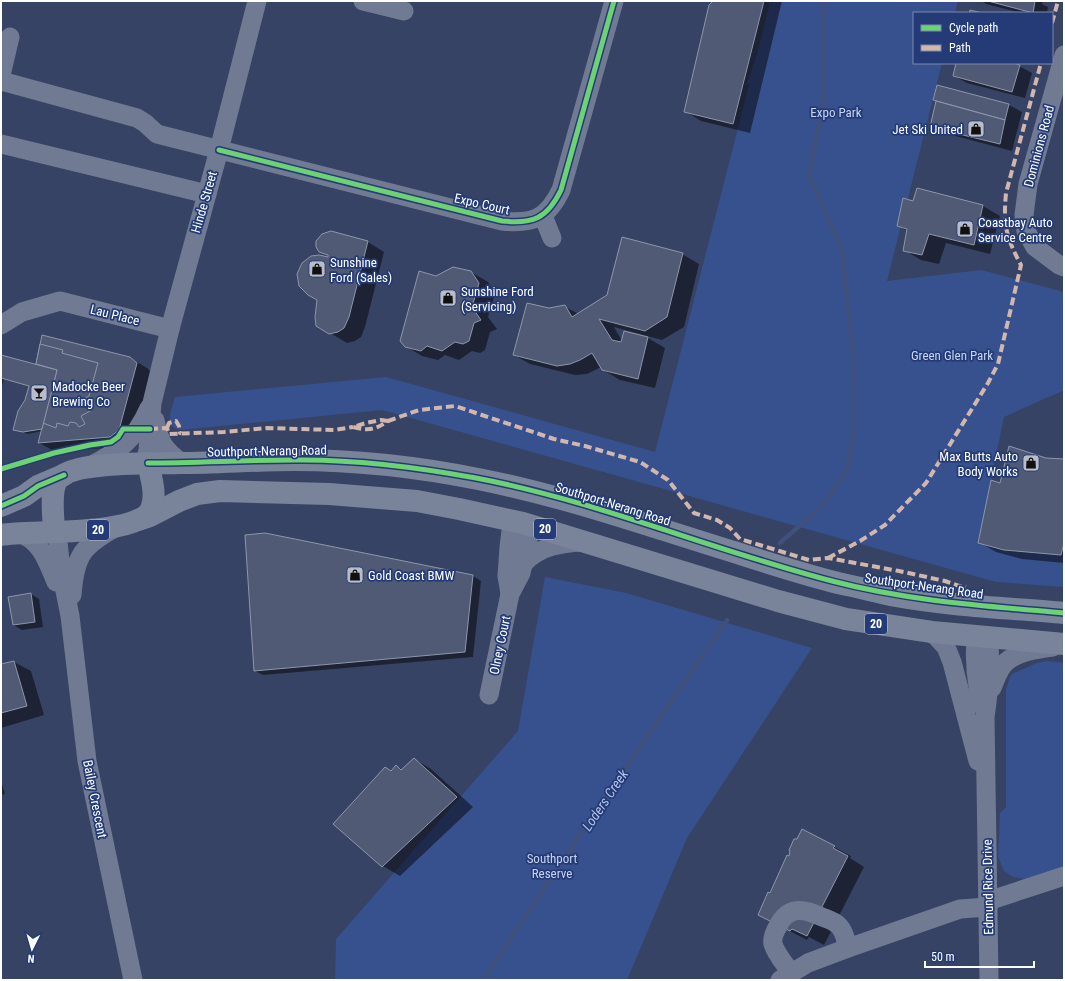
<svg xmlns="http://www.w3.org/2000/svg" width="1065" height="981" font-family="'Roboto Condensed',sans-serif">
	<rect width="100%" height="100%" fill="#374364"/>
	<g fill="#37508e">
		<path d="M769 1H958L955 13H914V63H942L887 281 981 270 1064 292V391H1062L1004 417 978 542 1004 550 1064 555V587L996 582 382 410 180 430C163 427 172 409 175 397L386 377 655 452 749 85 747 83 756 58 769 7Z"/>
		<polygon points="545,577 626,593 812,648 687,838 627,980 335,980 336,939 518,731"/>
		<polygon points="1047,661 1064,663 1064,867 1024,879 1013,877 1004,871 998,857 1000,813 1006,807 1006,689 1010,677 1012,674 1037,663"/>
	</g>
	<g fill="#0007">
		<polygon points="714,1 782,1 750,133 701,121 685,111"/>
		<polygon points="982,1 1043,1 1042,4 1048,7 1047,13 1021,13 986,4"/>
		<polygon points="957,63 1010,63 1019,66 1032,73 1025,98 967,83 954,76"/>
		<polygon points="938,86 1009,105 1022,112 1012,151 944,133 931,126 937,101 934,100"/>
		<polygon points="917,189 983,206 1000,216 990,254 946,243 939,264 921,260 904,250 908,231 898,226 914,202"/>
		<polygon points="368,242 384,252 365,327 361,337 355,341 347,343 317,325 329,256 320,251"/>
		<polygon points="682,254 699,264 684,327 662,340 614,327 622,341 625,333 648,338 665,348 655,388 620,380 603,370 601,367 587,374 575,375 530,364 514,355 549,309 565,307 579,314"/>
		<polygon points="471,272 488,282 495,294 488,317 497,329 490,332 485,350 480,353 472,351 459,360 445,355 438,360 422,356 405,346 436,277"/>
		<polygon points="43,336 130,358 147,368 153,374 127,446 56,452 39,443 42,431 28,434 15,429 30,386 4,379 1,389 1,355 37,365"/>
		<polygon points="1045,459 1064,460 1064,563 1022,559 996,552 979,542 1001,484"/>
		<polygon points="473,576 481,581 473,657 263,675 255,671"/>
		<polygon points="31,594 39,599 43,627 22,630 13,625"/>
		<polygon points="14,662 31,671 44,715 1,728 1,665"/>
		<polygon points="414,759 431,769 473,807 400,876 383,866 392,772 396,766 403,770"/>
		<polygon points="1,781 5,794 1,795"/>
		<polygon points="834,847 851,856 850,858 864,867 824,945 809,937 807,940 776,924 770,894 789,857"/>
	</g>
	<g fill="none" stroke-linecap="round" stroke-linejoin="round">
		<g stroke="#3f507c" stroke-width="4.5">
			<polyline points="780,543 825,503 847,470 853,436 854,363 842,249 809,176 823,102 824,15 823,1"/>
			<polyline points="483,980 579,836 727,620"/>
		</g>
	</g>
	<g fill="#505a75" stroke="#8e96ab">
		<polygon points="713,1 764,1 733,124 684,112 709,5"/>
		<polygon points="988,1 1035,1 1033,13"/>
		<polygon points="970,10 982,13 969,13"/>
		<polygon points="956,63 1014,63 1020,65 1012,92 953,76"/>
		<polygon points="937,85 1009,104 1005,120 933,100"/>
		<polygon points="936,101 1005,120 1000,144 930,127"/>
		<polygon points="917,188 983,205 974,245 929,234 922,255 903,251 907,229 897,226 903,198 913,201"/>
		<polygon points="331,231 368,241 349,317 344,328 338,332 329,334 316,326 315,317 317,300 308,295 299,286 297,274 302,263 311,256 319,255 328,257 328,255 319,252 316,247 316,241 322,234"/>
		<polygon points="622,237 683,253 667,317 645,331 599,319 612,340 621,342 624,331 648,337 638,379 602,370 592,353 580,360 570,364 557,366 513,355 527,303 549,308 565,305 572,317 607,295"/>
		<polygon points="453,267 471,271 479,283 472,307 481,320 474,323 469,341 463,344 455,342 442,351 427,346 421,351 405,347 400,341 419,271 436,276"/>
		<polygon points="42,335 130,357 137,363 119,430 110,437 38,443 57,370 36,364"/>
		<polygon points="40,344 63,350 62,353 98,363 89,396 82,400 90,411 81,416 85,424 79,427 76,423 70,422 68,426 57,423 56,428 43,423 57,370 36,364"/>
		<polygon points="1,355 57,370 42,429 23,432 13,430 18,411 25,400 29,386 1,378"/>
		<polygon points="1009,446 1046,458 1064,459 1064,543 1061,555 1004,550 978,543 991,480 1000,483"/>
		<polygon points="265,533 473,575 465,652 254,671 245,535"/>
		<polygon points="31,593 35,622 13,625 8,597"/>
		<polygon points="14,661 27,706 1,713 1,664"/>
		<polygon points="414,758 457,797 382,867 333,824 385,767 391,771 396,765 401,770"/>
		<polygon points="802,829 835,846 833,848 848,856 807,936 792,929 790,931 758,915 768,892 770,893 787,855 789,856 790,852 789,850 794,839 797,839"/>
	</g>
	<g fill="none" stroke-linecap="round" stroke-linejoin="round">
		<g stroke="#717a93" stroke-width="19">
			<polyline points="363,1 404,11"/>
			<polyline points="1064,55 1028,184 1024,215 1026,231 1035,247 1059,265 1064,267"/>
			<polyline points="1,75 10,37"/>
			<path d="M1 81 137 118 145 123 157 134 502 221C533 224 547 219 561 190L614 1"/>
			<polyline points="1,144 207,194"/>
			<polyline points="543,216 552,238"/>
			<polyline points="1,325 22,312 60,301 170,329"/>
			<path d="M155 420C159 442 164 450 182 463"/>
			<polyline points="145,463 148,450 152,403 170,329 219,150 257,1"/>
			<path d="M90 466C119 451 135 440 149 408"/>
			<polyline points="57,532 61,571 70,616 87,761 133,980"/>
			<path d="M18 533C41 540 47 561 56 582"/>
			<path d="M524 563C540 546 561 543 583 542"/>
			<path d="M72 595C75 555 82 546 117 527"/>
			<polyline points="932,632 946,647 952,662 978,761"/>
			<path d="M976 637C974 661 976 682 982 706"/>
			<path d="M988 638C992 664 989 691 985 717L989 980"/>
			<path d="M992 688C995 680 998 672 1003 665 1014 652 1037 649 1053 647"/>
			<polyline points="489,695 510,594 521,573 526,551 529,534 528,529 523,523 517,525 511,531 509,547 507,576 510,594"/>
			<polyline points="988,901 1064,876"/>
			<path d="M791 973C785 964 776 954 773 944 772 938 775 931 778 926 788 906 803 908 822 917 827 919 834 921 838 925 844 930 846 941 848 948"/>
			<polyline points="780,980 808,963 848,948 960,909 988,907"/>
		</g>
		<g stroke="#79839a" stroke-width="22">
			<polyline points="1,506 24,496 38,486 64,475"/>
			<polyline points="138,520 150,516 179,501 197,494 220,491 329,494 417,501 459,509 523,523 778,601 846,619 932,632 1064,644"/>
			<path d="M54 532C54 519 49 490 58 479 75 460 155 464 180 463 218 463 256 460 294 460 356 460 418 467 478 479 565 496 649 526 734 552 768 563 803 574 838 583 857 587 877 592 896 596 951 606 1008 608 1064 613"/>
			<path d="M1 535C30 530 139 537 151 509 157 495 151 477 148 463"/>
		</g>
		<g stroke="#d1b7ad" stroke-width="4" stroke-dasharray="8 4" stroke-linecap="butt">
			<polyline points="1052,23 1058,1"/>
			<path d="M381 420 388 421C375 430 368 431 353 427L366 423Z"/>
			<polyline points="388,421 419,410 455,406 554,439 585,446 640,462 668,480 694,513 717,520 730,528 740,539 809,560 828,558 899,571 945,581 959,586 966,587"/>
			<polyline points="167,428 169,423 176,421 179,426 180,433 181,433"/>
			<polyline points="150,429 167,428 169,434 224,432 267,428 334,430 353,427"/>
			<path d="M828 558 860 541 885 525 926 483 988 383 998 364 1021 265C1006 237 1003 225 1006 193L1041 63"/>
		</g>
		<g stroke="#243b77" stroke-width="8">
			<g id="cycleway">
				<path d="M219 150 502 221C533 224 547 219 561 190L614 1"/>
				<path d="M148 463C197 463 245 460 294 460 355 459 416 467 476 478 597 501 712 550 832 581 908 601 986 606 1064 613"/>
				<polyline points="1,469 54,453 90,445 111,442 118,437 123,429 150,429"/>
				<polyline points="1,506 24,496 38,486 64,475"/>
			</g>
		</g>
		<use href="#cycleway" stroke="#6cd273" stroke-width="5"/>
	</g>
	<defs>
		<g id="shop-square" transform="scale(0.9)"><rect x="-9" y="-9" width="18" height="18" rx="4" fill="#b9bdc9" stroke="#243b77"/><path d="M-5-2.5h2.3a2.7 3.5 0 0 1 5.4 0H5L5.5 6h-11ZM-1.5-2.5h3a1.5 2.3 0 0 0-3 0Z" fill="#111"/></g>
		<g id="bar-square" transform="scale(0.9)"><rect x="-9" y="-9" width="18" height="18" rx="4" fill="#b9bdc9" stroke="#243b77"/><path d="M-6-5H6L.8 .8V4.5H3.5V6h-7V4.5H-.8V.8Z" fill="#111"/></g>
	</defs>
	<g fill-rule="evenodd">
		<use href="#shop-square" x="976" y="129"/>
		<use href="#shop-square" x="965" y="229"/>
		<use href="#shop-square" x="317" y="269"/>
		<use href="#shop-square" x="448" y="298"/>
		<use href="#bar-square" x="39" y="393"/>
		<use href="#shop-square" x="1031" y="463"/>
		<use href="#shop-square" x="355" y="575"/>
	</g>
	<g text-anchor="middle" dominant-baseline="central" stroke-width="3.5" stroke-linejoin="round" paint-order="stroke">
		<g fill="#243b77" stroke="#bdc4d6" stroke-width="1">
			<rect x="534" y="519" width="22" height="20" rx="3"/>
			<rect x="87" y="520" width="22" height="20" rx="3"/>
			<rect x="865" y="614" width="22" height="20" rx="3"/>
		</g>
		<g font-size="12" font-weight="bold" fill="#fff">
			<text x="545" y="529">20</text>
			<text x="98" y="530">20</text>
			<text x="876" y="624">20</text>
		</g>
		<g font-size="13" fill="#c7d4f3" stroke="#243b77">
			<text x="836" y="112">Expo Park</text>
			<text x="952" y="355">Green Glen Park</text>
			<text x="552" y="858">Southport<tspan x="552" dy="15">Reserve</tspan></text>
		</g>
		<g font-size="13" fill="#fff" stroke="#243b77" text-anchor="start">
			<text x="963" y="129" text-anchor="end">Jet Ski United</text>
			<text x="978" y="222">Coastbay Auto<tspan x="978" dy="15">Service Centre</tspan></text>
			<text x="330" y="262">Sunshine<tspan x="330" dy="15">Ford (Sales)</tspan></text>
			<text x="461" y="291">Sunshine Ford<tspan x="461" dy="15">(Servicing)</tspan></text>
			<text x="52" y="386">Madocke Beer<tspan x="52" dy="15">Brewing Co</tspan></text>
			<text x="1018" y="456" text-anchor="end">Max Butts Auto<tspan x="1018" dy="15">Body Works</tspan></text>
			<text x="368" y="575">Gold Coast BMW</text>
		</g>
		<g font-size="13" fill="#fff" stroke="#243b77">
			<text transform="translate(1039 146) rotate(-75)">Dominions Road</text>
			<text transform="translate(204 202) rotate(-74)">Hinde Street</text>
			<text transform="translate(482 204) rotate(13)">Expo Court</text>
			<text transform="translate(115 315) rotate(14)">Lau Place</text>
			<text transform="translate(267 451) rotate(-1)">Southport-Nerang Road</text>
			<text transform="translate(613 504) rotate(17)">Southport-Nerang Road</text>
			<text transform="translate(924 586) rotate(8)">Southport-Nerang Road</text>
			<text transform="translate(500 645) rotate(-78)">Olney Court</text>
			<text transform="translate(95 799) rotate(79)">Bailey Crescent</text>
			<text transform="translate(988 887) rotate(-91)">Edmund Rice Drive</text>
		</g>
		<g font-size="14" font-style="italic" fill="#b0c1eb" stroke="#243b77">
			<text transform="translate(605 800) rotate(-56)">Loders Creek</text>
		</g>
	</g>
	<rect width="1065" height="981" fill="none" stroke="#ffffff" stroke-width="4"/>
	<rect x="913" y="12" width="140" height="52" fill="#243b77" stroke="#7c89ad"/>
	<rect x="921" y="25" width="20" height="6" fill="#6cd273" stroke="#7c89ad"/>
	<text x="949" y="32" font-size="12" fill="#ffffff">Cycle path</text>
	<rect x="921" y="45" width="20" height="6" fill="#d1b7ad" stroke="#7c89ad"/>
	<text x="949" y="52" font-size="12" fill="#ffffff">Path</text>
	<g transform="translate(32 949) rotate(185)" stroke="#243b77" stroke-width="3" paint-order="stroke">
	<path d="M0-3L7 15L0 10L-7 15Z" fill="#ffffff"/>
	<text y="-6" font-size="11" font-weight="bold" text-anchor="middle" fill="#ffffff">N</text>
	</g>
	<path d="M925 961v6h109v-6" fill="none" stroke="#ffffff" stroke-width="2"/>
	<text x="931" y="961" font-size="12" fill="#ffffff" stroke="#243b77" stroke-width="3" paint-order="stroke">50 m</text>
</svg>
